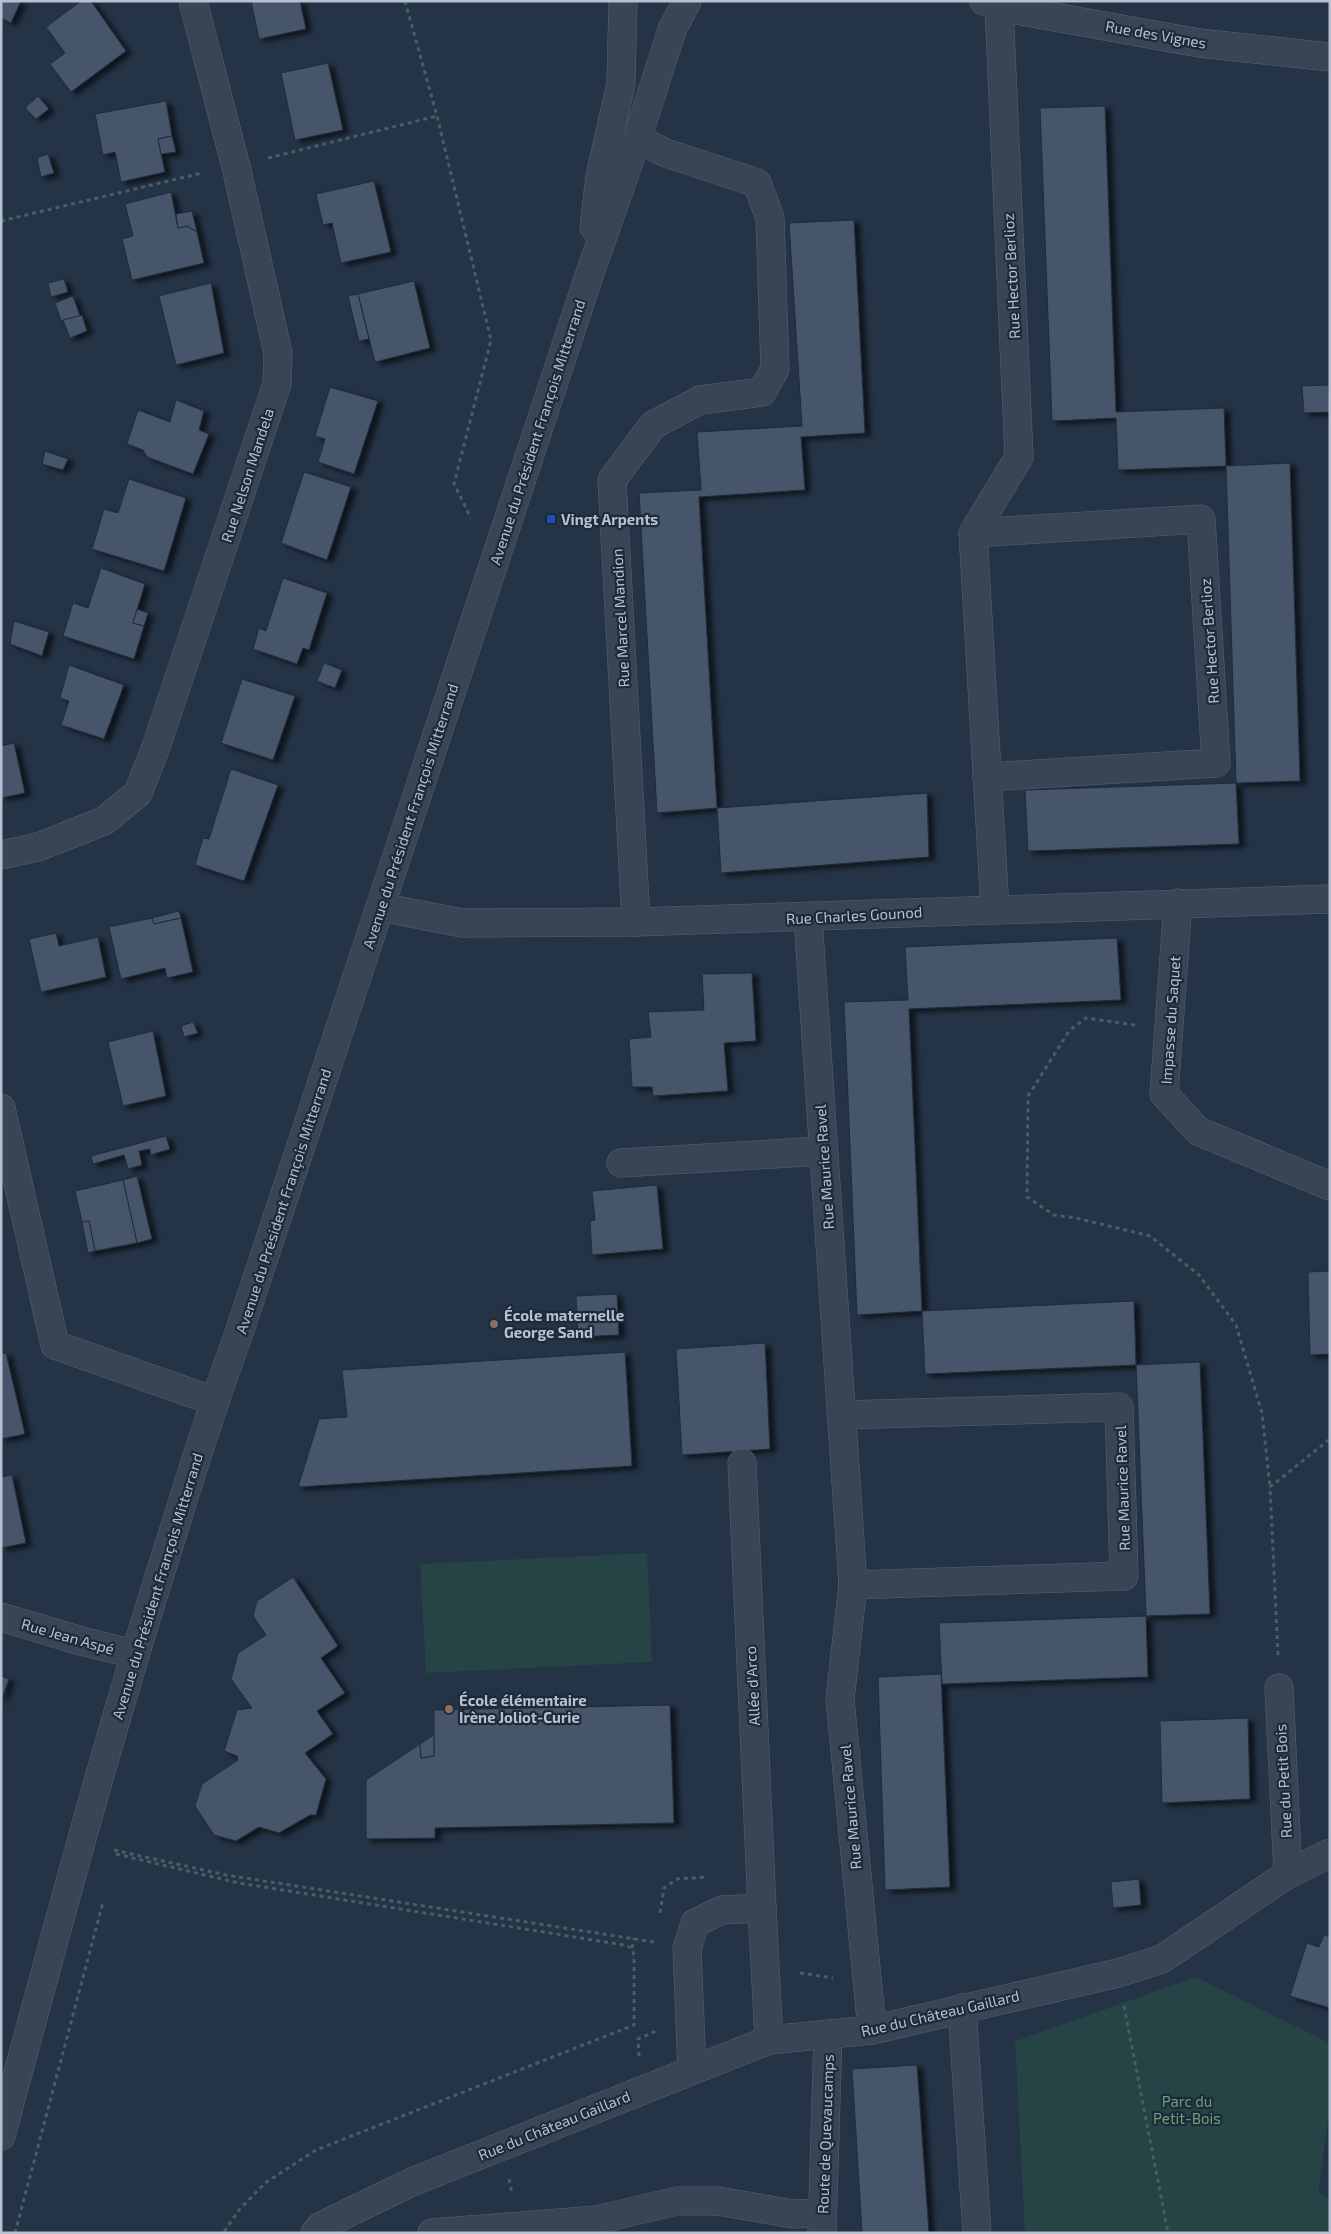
<svg xmlns="http://www.w3.org/2000/svg" width="1331" height="2234" font-family="'Exo 2',sans-serif">
	<defs>
		<filter id="shadow"><feDropShadow dx="5.5" dy="3" stdDeviation="2.5" flood-color="#0009"/></filter>
	</defs>
	<rect width="100%" height="100%" fill="#243345"/>
	<g fill="#264346">
		<polygon points="647,1553 652,1662 426,1673 420,1564"/>
		<polygon points="1196,1977 1330,2043 1330,2107 1318,2193 1330,2198 1330,2233 1025,2233 1015,2041"/>
	</g>
	<g fill="#46556a" stroke="#202c3c" filter="url(#shadow)">
		<polygon points="1,1 21,1 11,23 1,18"/>
		<polygon points="81,1 91,1 126,51 71,92 50,64 65,53 46,27"/>
		<polygon points="251,1 300,1 306,29 259,39"/>
		<polygon points="328,63 343,130 295,140 281,73"/>
		<polygon points="38,96 49,109 36,119 25,108"/>
		<polygon points="166,101 172,136 158,139 165,172 121,182 115,152 103,155 95,114"/>
		<polygon points="1105,106 1116,412 1224,408 1226,466 1118,470 1116,418 1052,421 1040,108"/>
		<polygon points="172,136 176,152 161,154 158,139"/>
		<polygon points="48,154 54,173 41,177 37,158"/>
		<polygon points="374,181 391,252 341,263 332,223 323,225 316,194"/>
		<polygon points="171,192 178,228 187,226 197,232 204,263 132,280 122,239 133,236 125,204"/>
		<polygon points="192,211 197,232 187,226 178,228 176,214"/>
		<polygon points="854,220 865,433 801,437 805,490 699,497 717,808 657,813 639,493 701,490 697,432 802,426 789,223"/>
		<polygon points="64,279 68,292 51,297 48,283"/>
		<polygon points="414,281 430,348 375,362 358,294"/>
		<polygon points="211,283 224,353 176,365 159,296"/>
		<polygon points="358,294 369,339 359,341 348,296"/>
		<polygon points="73,296 80,316 61,321 55,303"/>
		<polygon points="82,315 87,331 70,338 63,320"/>
		<polygon points="1329,385 1330,412 1304,413 1302,386"/>
		<polygon points="330,387 378,401 354,474 318,462 325,439 315,436"/>
		<polygon points="176,400 204,411 199,430 209,434 193,474 147,457 143,450 127,444 138,410 170,422"/>
		<polygon points="45,451 68,459 63,470 42,464"/>
		<polygon points="1290,463 1300,781 1236,783 1226,466"/>
		<polygon points="304,472 351,487 327,560 281,543"/>
		<polygon points="129,479 186,498 164,571 92,549 104,509 118,513"/>
		<polygon points="101,568 145,584 133,623 144,626 134,659 63,636 73,603 88,608"/>
		<polygon points="283,578 327,593 309,650 303,648 297,664 253,649 259,628 266,631"/>
		<polygon points="137,609 148,613 144,626 133,623"/>
		<polygon points="14,621 49,632 42,656 10,644"/>
		<polygon points="324,663 342,670 335,688 317,681"/>
		<polygon points="69,665 124,685 104,739 61,725 69,701 60,698"/>
		<polygon points="242,679 295,696 273,760 221,743"/>
		<polygon points="14,743 25,793 1,798 1,746"/>
		<polygon points="231,769 278,785 244,881 195,865 203,838 209,839"/>
		<polygon points="1236,783 1239,844 1028,851 1025,790"/>
		<polygon points="927,793 929,857 721,873 717,808"/>
		<polygon points="179,911 181,918 154,924 152,918"/>
		<polygon points="152,918 154,924 181,918 193,972 167,978 165,968 121,979 109,927"/>
		<polygon points="56,933 59,946 98,937 106,977 41,992 29,939"/>
		<polygon points="1117,938 1121,1000 909,1009 922,1311 857,1315 844,1002 908,1000 905,947"/>
		<polygon points="752,973 756,1041 724,1043 728,1091 653,1096 652,1087 632,1087 629,1039 651,1037 648,1012 704,1010 702,974"/>
		<polygon points="193,1022 198,1033 184,1037 181,1026"/>
		<polygon points="153,1031 166,1096 123,1106 108,1042"/>
		<polygon points="166,1136 170,1149 151,1155 150,1149 139,1151 142,1165 128,1169 124,1155 93,1164 91,1156"/>
		<polygon points="137,1176 152,1239 137,1243 123,1180"/>
		<polygon points="123,1180 137,1243 95,1251 89,1221 82,1222 75,1191"/>
		<polygon points="657,1185 663,1249 592,1255 590,1221 595,1220 592,1191"/>
		<polygon points="89,1221 95,1251 88,1253 82,1222"/>
		<polygon points="1330,1271 1330,1354 1310,1355 1308,1272"/>
		<polygon points="617,1294 619,1335 578,1337 576,1296"/>
		<polygon points="1134,1301 1136,1365 925,1374 922,1311"/>
		<polygon points="765,1343 770,1449 682,1455 676,1349"/>
		<polygon points="625,1352 632,1466 298,1487 319,1419 347,1417 342,1370"/>
		<polygon points="6,1353 25,1434 1,1439 1,1354"/>
		<polygon points="1200,1362 1210,1614 1146,1616 1136,1365"/>
		<polygon points="12,1475 26,1543 1,1548 1,1477"/>
		<polygon points="293,1577 338,1646 321,1658 345,1693 317,1711 333,1734 305,1753 326,1779 316,1815 310,1815 279,1833 259,1827 236,1841 214,1835 195,1806 202,1784 238,1760 237,1756 224,1751 237,1710 252,1708 231,1679 238,1653 266,1635 253,1616 257,1601"/>
		<polygon points="1146,1616 1148,1677 942,1684 939,1623"/>
		<polygon points="941,1674 950,1887 885,1890 878,1677"/>
		<polygon points="1,1676 9,1679 1,1702"/>
		<polygon points="670,1705 674,1823 435,1828 435,1838 366,1839 366,1780 420,1744 421,1758 434,1756 434,1710"/>
		<polygon points="1248,1718 1250,1799 1162,1803 1160,1721"/>
		<polygon points="434,1735 434,1756 421,1758 420,1744"/>
		<polygon points="1139,1879 1141,1905 1113,1908 1111,1882"/>
		<polygon points="1324,1935 1330,1937 1330,2008 1290,1996 1307,1943 1319,1947"/>
		<polygon points="917,2065 929,2233 862,2233 852,2069"/>
	</g>
	<g fill="none" stroke-linecap="round" stroke-linejoin="round">
		<g stroke="#576372" stroke-width="29">
			<g id="minor">
				<polyline points="984,1 999,7 1199,43 1330,57"/>
				<polyline points="594,227 600,176 621,84 623,1"/>
				<polyline points="973,533 1201,519 1216,763 987,777"/>
				<polyline points="1,855 38,847 104,821 138,793 156,747 277,384 278,353 237,171 193,1"/>
				<polyline points="1178,903 1164,1094 1198,1131 1330,1186"/>
				<polyline points="380,907 462,923 636,922 1330,899"/>
				<polyline points="995,909 973,533 1019,457 999,7"/>
				<polyline points="808,918 853,1585 840,1699 872,2030"/>
				<polyline points="636,922 612,480 653,425 700,400 762,392 775,369 770,218 757,183 666,153 637,139"/>
				<polyline points="1,1108 55,1345 214,1401"/>
				<polyline points="621,1163 823,1151"/>
				<polyline points="841,1415 1119,1407 1124,1576 853,1585"/>
				<polyline points="742,1463 762,1908"/>
				<polyline points="1,1617 81,1641 134,1654"/>
				<polyline points="1279,1688 1288,1874"/>
				<polyline points="962,2008 977,2233"/>
				<polyline points="692,2070 687,1949 695,1923 722,1910 762,1908 769,2040"/>
				<path d="M1 2136C55 1936 108 1736 171 1539 192 1471 213 1403 238 1336L590 273 637 139 672 30 687 1"/>
				<polyline points="315,2233 321,2226 412,2182 769,2040 872,2030 1118,1973 1162,1959 1288,1874 1330,1853"/>
				<polyline points="432,2233 596,2220 677,2201 718,2201 793,2214 822,2213"/>
				<polyline points="822,2233 828,2034"/>
			</g>
		</g>
		<g stroke="#456062" stroke-width="3" stroke-dasharray="4 4" stroke-linecap="butt">
			<polyline points="405,1 437,116 491,340 454,484 471,518"/>
			<polyline points="268,158 437,116"/>
			<polyline points="1,221 202,173"/>
			<polyline points="1135,1025 1086,1018 1069,1031 1028,1096 1027,1197 1054,1215 1076,1218 1150,1236 1199,1275 1236,1325 1262,1413 1270,1487"/>
			<polyline points="1278,1655 1270,1487 1330,1439"/>
			<polyline points="114,1850 226,1875 654,1942"/>
			<polyline points="116,1854 239,1883 624,1945 632,1948 634,1956 634,2025 316,2150 265,2183 239,2210 223,2233"/>
			<polyline points="660,1913 664,1888 677,1879 707,1877"/>
			<polyline points="632,1948 634,1938"/>
			<polyline points="800,1973 833,1978"/>
			<polyline points="1124,2006 1168,2233"/>
			<polyline points="639,2056 638,2039 656,2031"/>
			<polyline points="509,2179 512,2193"/>
			<polyline points="15,2233 103,1902"/>
		</g>
		<use href="#minor" stroke="#394554" stroke-width="28"/>
	</g>
	<rect fill="#1a4fb4" stroke="#1d2a3a" stroke-width="2" x="546" y="514" width="10" height="10" rx="2.5"/>
	<g fill="#8d6e63" stroke="#1d2a3a" stroke-width="2">
		<circle cx="494" cy="1324" r="5"/>
		<circle cx="449" cy="1709" r="5"/>
	</g>
	<g text-anchor="middle" dominant-baseline="central" stroke-width="4.5" stroke-linejoin="round" paint-order="stroke">
		<g font-size="15" fill="#b6c0ce" stroke="#1d2a3a">
			<text transform="translate(1156 34) rotate(10)">Rue des Vignes</text>
			<text transform="translate(1011 276) rotate(-93)">Rue Hector Berlioz</text>
			<text transform="translate(537 432) rotate(-72)">Avenue du Président François Mitterrand</text>
			<text transform="translate(247 475) rotate(-72)">Rue Nelson Mandela</text>
			<text transform="translate(620 618) rotate(-93)">Rue Marcel Mandion</text>
			<text transform="translate(1209 641) rotate(-94)">Rue Hector Berlioz</text>
			<text transform="translate(410 816) rotate(-72)">Avenue du Président François Mitterrand</text>
			<text transform="translate(854 915) rotate(-3)">Rue Charles Gounod</text>
			<text transform="translate(1170 1020) rotate(-86)">Impasse du Saquet</text>
			<text transform="translate(824 1167) rotate(-94)">Rue Maurice Ravel</text>
			<text transform="translate(283 1201) rotate(-72)">Avenue du Président François Mitterrand</text>
			<text transform="translate(1122 1488) rotate(-92)">Rue Maurice Ravel</text>
			<text transform="translate(157 1586) rotate(-73)">Avenue du Président François Mitterrand</text>
			<text transform="translate(68 1636) rotate(16)">Rue Jean Aspé</text>
			<text transform="translate(752 1686) rotate(-93)">Allée d'Arco</text>
			<text transform="translate(1283 1781) rotate(-93)">Rue du Petit Bois</text>
			<text transform="translate(850 1807) rotate(-95)">Rue Maurice Ravel</text>
			<text transform="translate(940 2013) rotate(-13)">Rue du Château Gaillard</text>
			<text transform="translate(554 2125) rotate(-22)">Rue du Château Gaillard</text>
			<text transform="translate(825 2134) rotate(-88)">Route de Quevaucamps</text>
		</g>
		<g font-size="15" font-weight="bold" fill="#b6c0ce" stroke="#1d2a3a" text-anchor="start">
			<text x="561" y="519">Vingt Arpents</text>
			<text x="504" y="1315">École maternelle<tspan x="504" dy="17">George Sand</tspan></text>
			<text x="459" y="1700">École élémentaire<tspan x="459" dy="17">Irène Joliot-Curie</tspan></text>
		</g>
		<g font-size="15" fill="#6ba176" stroke="#1d2a3a">
			<text x="1187" y="2101">Parc du<tspan x="1187" dy="17">Petit-Bois</tspan></text>
		</g>
	</g>
	<rect width="1331" height="2234" fill="none" stroke="#b6c0ce" stroke-width="5"/>
</svg>
